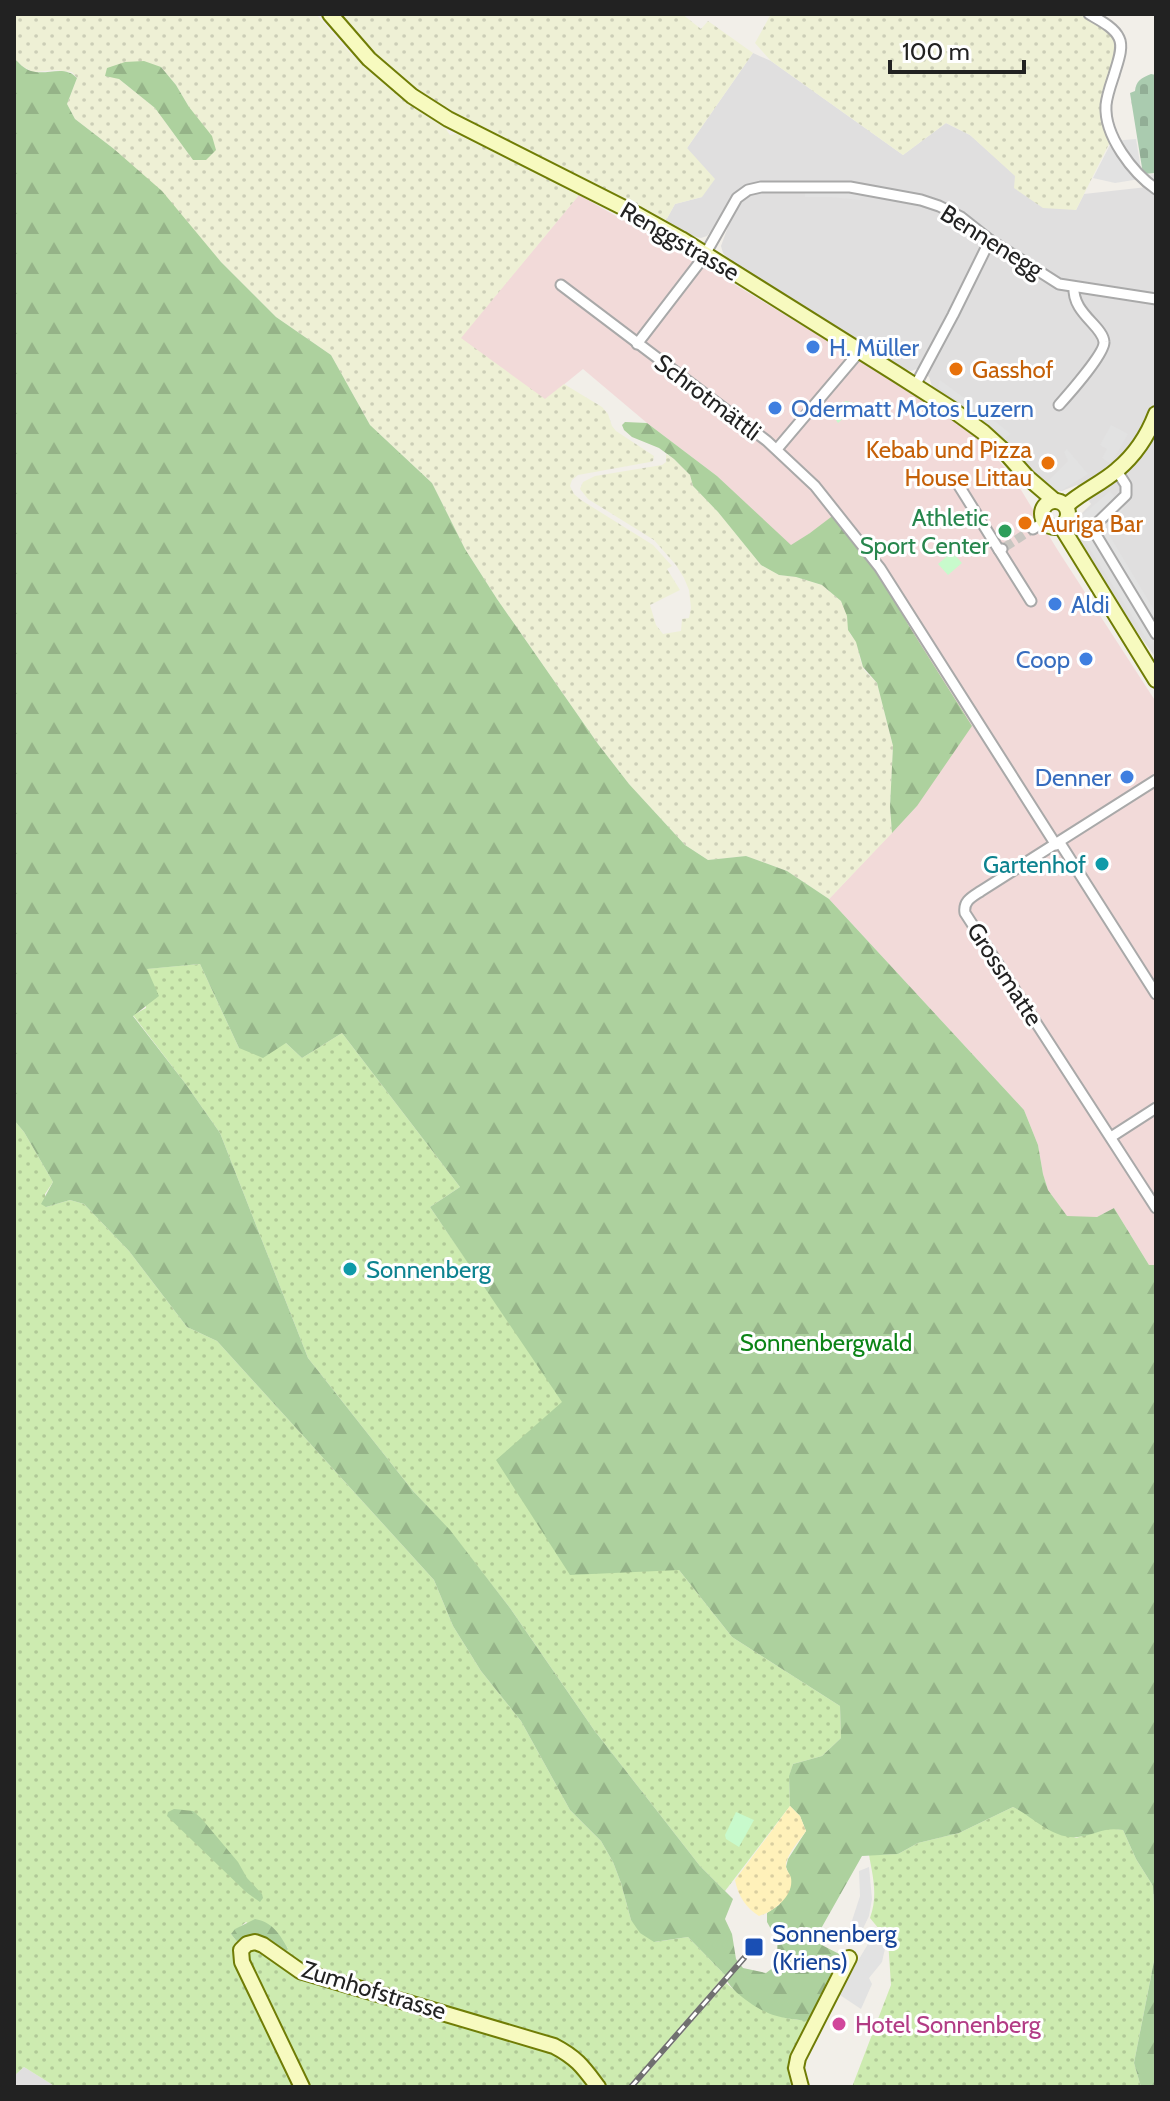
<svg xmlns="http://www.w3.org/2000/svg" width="1170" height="2101" font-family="Cabin,sans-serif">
	<defs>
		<pattern id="farmland-dots" width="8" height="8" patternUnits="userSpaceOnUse" patternTransform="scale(2)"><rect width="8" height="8" fill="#eef0d5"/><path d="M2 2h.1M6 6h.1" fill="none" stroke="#ccceb7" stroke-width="1.8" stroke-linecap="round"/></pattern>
		<pattern id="grass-dots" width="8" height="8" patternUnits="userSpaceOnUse" patternTransform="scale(2)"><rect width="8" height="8" fill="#cdebb0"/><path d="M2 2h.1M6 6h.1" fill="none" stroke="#b0c997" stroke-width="1.8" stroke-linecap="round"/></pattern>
		<pattern id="forest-firs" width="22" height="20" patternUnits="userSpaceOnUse" patternTransform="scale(2)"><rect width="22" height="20" fill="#add19e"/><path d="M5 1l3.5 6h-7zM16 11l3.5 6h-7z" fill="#95b388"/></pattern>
		<pattern id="sand-dots" width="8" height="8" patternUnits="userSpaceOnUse" patternTransform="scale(2)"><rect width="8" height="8" fill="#fff1ba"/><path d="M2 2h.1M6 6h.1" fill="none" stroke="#dacea0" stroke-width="1.8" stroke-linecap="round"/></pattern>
		<pattern id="cemetery-stones" width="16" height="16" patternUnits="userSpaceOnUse" patternTransform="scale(2)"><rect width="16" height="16" fill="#aacbaf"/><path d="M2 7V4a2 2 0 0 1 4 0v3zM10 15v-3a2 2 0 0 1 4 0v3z" fill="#92ae96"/></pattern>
	</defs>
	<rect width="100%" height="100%" fill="#f2efe9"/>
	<g fill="#e0dfdf">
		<polygon points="753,53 771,61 903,155 946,123 970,135 1016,176 1076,210 1084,194 1156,186 1156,658 1137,632 1076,534 1075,528 1077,518 1091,504 1077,485 1062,491 1050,490 995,431 932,386 929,377 917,369 911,371 903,369 729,260 723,253 721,246 729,224 720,219 707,236 701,238 691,236 665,222 675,204 702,197 687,148"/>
		<polygon points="24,2067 56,2087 14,2087 14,2076"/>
	</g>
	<polygon fill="#f2dad9" points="579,195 709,269 952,416 988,448 1015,480 1057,549 1156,702 1156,1265 1149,1265 1114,1208 1097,1217 1067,1217 1048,1190 1043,1174 1038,1145 1024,1110 829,899 917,806 909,626 905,617 810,533 791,546 717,476 647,423 583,369 545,400 460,338"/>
	<g fill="url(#farmland-dots)" fill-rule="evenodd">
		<path d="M14 14H316L346 49 379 79 441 122 450 135 465 133 551 177 579 195 461 338 545 399 564 384 602 407 608 414 612 426 616 431 654 456 653 461 650 462 578 475 572 480 570 486 574 494 581 500 653 545 672 566 667 569 680 590 650 605 656 625 663 634 681 631 682 619 689 618 691 608 689 590 684 578 676 565 654 540 588 499 580 489 583 482 595 476 662 465 666 462V454L674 459 690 475 693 486 718 512 761 565 779 575 796 577 822 585 841 601 847 612 850 634 857 642 860 659 864 670 877 683 893 746 890 807 892 833 829 899 787 871 746 856 708 860 685 845 629 784 598 744 497 599 465 549 432 483 370 425 331 355 276 317 221 262 114 149 75 119 67 104 77 78 72 72 56 70 33 72 22 66 14 58ZM161 67 176 85 189 107 193 160 155 108 119 79Z"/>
		<polygon points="330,14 682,14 701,29 708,21 753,53 687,148 715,179 702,197 675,204 665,222 447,110 391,74"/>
		<polygon points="771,14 1083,14 1112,34 1117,44 1113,69 1102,106 1111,140 1076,210 1043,208 1014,188 1015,176 970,135 946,123 903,155 771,61 755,43"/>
	</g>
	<g fill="url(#grass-dots)">
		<polygon points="200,964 239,1048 286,1043 302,1058 342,1033 460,1187 430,1207 679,1570 732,1637 840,1706 841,1738 822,1756 793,1764 789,1777 790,1806 725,1891 700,1866 594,1730 510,1608 450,1531 413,1491 308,1358 220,1133 185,1083 133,1015 146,1008 146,969"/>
		<polygon points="14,1120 24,1132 53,1182 45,1194 46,1207 70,1200 84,1204 129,1251 187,1327 217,1341 434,1580 453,1626 481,1671 521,1721 570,1810 601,1841 613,1862 621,1883 631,1920 655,1942 688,1937 725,1975 628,2087 600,2087 582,2063 315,1973 283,1956 288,1948 246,1922 231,1934 239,1944 234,1950 300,2087 56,2087 24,2067 14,2076"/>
		<path d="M1013 1807 1076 1838 1109 1828 1123 1830 1136 1859 1153 1886 1156 1951 1134 2063 1141 2087H852L891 1985 888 1940 870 1918C878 1896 873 1877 869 1855L898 1854 918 1843 959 1833Z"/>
		<polygon points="254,1946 297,1973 540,2044 566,2058 593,2087 305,2087 244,1962 245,1950"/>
		<path d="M726 1983C751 2004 774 2021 809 2020L813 2023 798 2087H635Z"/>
	</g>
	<g fill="url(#forest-firs)" fill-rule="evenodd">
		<path d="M14 58C19 63 24 69 31 71 47 76 64 64 77 78L67 104 75 119 114 149 162 191 221 262 276 317 331 355 370 425 432 483 465 549 497 599 598 744 629 784 685 845 708 860 746 856 787 871 829 899 1024 1110 1038 1145 1043 1174 1048 1190 1067 1216 1097 1217 1114 1208 1149 1265H1156V1950L1153 1886 1136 1859 1123 1830C1101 1827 1097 1835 1078 1837 1053 1840 1033 1817 1013 1807L959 1833 918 1843 898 1854 862 1856 814 1941 845 1957 809 2020 806 2021C794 2019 779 2018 768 2013 754 2007 727 1989 725 1975L688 1937 654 1942 640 1933 631 1920 621 1883 613 1862 601 1841 570 1810 521 1721 481 1671 453 1626 434 1580 217 1341 187 1327 129 1251 84 1204 70 1200 46 1207 41 1204 53 1182 24 1132 14 1120ZM200 964 239 1048 263 1058 286 1043 302 1058 342 1033 460 1187 430 1207 562 1402 496 1460 570 1575 679 1570 732 1637 840 1706 841 1738 822 1756 793 1764 789 1776 790 1806 800 1816 806 1831 788 1859 786 1867 791 1880 779 1905 767 1913V1922L777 1940 778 1964 766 1973 743 1968 736 1959 732 1934 725 1919 733 1899 700 1866 594 1730 510 1608 450 1530 413 1491 308 1358 220 1133 185 1083 133 1016 159 996 147 969Z"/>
		<polygon points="144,61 161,67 176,85 189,107 212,136 216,150 206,160 193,160 155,108 119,79 105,76 107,68 125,62"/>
		<polygon points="625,422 647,423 717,476 791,545 810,533 835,514 892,595 909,626 972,726 917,806 892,833 890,807 893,746 877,683 863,667 856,642 848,630 847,616 841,601 822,585 796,577 779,575 761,565 718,512 693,486 690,475 674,459 659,448 632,437 624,430 622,425"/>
		<polygon points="174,1809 193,1811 201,1818 238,1862 247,1878 262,1894 263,1898 260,1902 246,1892 167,1816 168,1812"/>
		<path d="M255 1919C272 1922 280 1934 288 1949L286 1951C272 1941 254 1926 239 1944L231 1934 235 1929Z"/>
		<polygon points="1156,1951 1156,2087 1141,2087 1134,2063"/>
	</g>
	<path fill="url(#sand-dots)" d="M790 1806 800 1816 806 1831C800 1840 786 1855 786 1866 786 1871 790 1873 791 1878 794 1896 774 1911 759 1916 746 1908 738 1896 735 1880Z"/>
	<path fill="url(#cemetery-stones)" d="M1151 74 1156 75V173L1143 174 1130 93 1135 91C1136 81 1141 78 1151 74Z"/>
	<g fill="#c8facc">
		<path d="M846 401 854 403 855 408 838 423C830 412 835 406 846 401Z"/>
		<polygon points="952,552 962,563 948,575 938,564"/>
		<polygon points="736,1812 754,1820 739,1847 726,1839 725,1835"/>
	</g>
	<g fill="#e2e2e2">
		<polygon points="1136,139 1142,175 1156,174 1156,185 1146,178 1115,183 1093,178 1112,141"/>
		<polygon points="831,190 861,193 860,200 831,197 805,197 805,191"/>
		<polygon points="940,380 986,414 1011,434 1005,438 986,422 938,387"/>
		<polygon points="1111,425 1128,434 1111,464 1102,458 1107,449 1100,445"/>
		<polygon points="1067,449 1088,474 1062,490 1052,489 1045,484 1068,461 1064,452"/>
		<polygon points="1110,491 1124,509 1105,528 1156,613 1156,636 1151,646 1079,532 1079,518"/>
		<polygon points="869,1867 872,1899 869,1916 857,1941 848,1933 860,1896 859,1871"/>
		<polygon points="871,1939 886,1944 882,1962 869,1978 872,1984 861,2009 837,1993 850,1965 856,1964"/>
	</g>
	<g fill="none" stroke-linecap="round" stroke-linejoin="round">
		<polyline stroke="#c8c6c1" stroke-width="9" stroke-dasharray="9 4.5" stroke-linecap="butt" points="1005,547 1033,529"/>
		<g stroke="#a9a9a9" stroke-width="13">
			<g id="street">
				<path d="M1089 14C1099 20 1114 27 1119 38 1124 48 1117 64 1114 75 1111 84 1107 95 1106 105 1104 136 1133 173 1156 189"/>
				<polyline points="561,285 767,441 815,486 880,568 1056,845"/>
				<polyline points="637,344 703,258 737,198 748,190 761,187 850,187 921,200 939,206 961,217 990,240 1059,284 1156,299"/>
				<polyline points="915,386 953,315 990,240"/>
				<path d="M1059 405C1068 395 1105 353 1104 342 1103 326 1072 313 1074 287"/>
				<polyline points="777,449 860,351"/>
				<polyline points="1117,471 1126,485 1126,495 1092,528 1156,634"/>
				<polyline points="956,481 999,550"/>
				<polyline points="1033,529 1044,522"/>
				<polyline points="1002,549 999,550 1031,601"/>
				<path d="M1156 780 981 891C972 897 963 901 965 913L1156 1208"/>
				<polyline points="1060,843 1156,994"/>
				<polyline points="1111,1137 1156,1108"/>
			</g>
		</g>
		<g stroke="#707d05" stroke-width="18">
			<g id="secondary">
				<polyline points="330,14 369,59 412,96 448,119 638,215 681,239 895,373 950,408 983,432 1005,452 1027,477 1055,501"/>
				<circle cx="1055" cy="514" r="13"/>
				<path d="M1066 506C1081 492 1101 484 1117 470 1135 455 1148 435 1156 414"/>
				<polyline points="1061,526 1156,680"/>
				<path d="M302 2087 242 1962 241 1950 247 1944 255 1942 263 1945 300 1971 554 2046C577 2058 583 2067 598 2087"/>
				<polyline points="801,2087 796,2068 798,2058 849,1958"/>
			</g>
		</g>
		<use href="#street" stroke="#fff" stroke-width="9"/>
		<use href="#secondary" stroke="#f7fabf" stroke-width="14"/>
		<g stroke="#707070" stroke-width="6">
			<polyline id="rail" points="631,2087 744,1958"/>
		</g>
		<use href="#rail" stroke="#fff" stroke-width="3" stroke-dasharray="9" stroke-linecap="butt"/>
	</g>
	<g fill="#3f7fe0" stroke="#fff" stroke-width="3">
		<circle cx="813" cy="347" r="8"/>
		<circle cx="775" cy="408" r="8"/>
		<circle cx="1055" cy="604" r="8"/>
		<circle cx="1086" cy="659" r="8"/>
		<circle cx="1127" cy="777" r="8"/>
	</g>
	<g fill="#e8710a" stroke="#fff" stroke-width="3">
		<circle cx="956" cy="369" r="8"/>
		<circle cx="1048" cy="463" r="8"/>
		<circle cx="1025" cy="523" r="8"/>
	</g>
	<circle fill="#2e9e5b" stroke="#fff" stroke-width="3" cx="1005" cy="531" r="8"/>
	<g fill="#0f9aa8" stroke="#fff" stroke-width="3">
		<circle cx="1102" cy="864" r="8"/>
		<circle cx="350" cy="1269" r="8"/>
	</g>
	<rect fill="#1a4fb4" stroke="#fff" stroke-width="3" x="744" y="1937" width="20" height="20" rx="4"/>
	<circle fill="#d1479c" stroke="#fff" stroke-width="3" cx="839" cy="2024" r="8"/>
	<g text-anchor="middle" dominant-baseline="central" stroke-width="6" stroke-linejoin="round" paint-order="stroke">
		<g font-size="24" fill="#222" stroke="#fff">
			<text transform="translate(680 241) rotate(30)">Renggstrasse</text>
			<text transform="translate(992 241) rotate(32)">Bennenegg</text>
			<text transform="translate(708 397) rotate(37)">Schrotmättli</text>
			<text transform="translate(1005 974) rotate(57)">Grossmatte</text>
			<text transform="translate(374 1990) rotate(17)">Zumhofstrasse</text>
		</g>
		<g font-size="24" fill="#366cbe" stroke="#fff" text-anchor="start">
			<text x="829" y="347">H. Müller</text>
			<text x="791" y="408">Odermatt Motos Luzern</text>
			<text x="1071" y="604">Aldi</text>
			<text x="1070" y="659" text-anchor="end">Coop</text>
			<text x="1111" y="777" text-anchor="end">Denner</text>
		</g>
		<g font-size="24" fill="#c56008" stroke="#fff" text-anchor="start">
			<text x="972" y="369">Gasshof</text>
			<text x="1032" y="449" text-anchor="end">Kebab und Pizza<tspan x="1032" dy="28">House Littau</tspan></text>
			<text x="1041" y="523">Auriga Bar</text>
		</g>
		<g font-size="24" fill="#27864d" stroke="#fff" text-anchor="end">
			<text x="989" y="517">Athletic<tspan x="989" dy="28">Sport Center</tspan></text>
		</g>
		<g font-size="24" fill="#0d838f" stroke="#fff" text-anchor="end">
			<text x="1086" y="864">Gartenhof</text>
			<text x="366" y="1269" text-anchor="start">Sonnenberg</text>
		</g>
		<g font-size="24" fill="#0c8416" stroke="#fff">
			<text x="826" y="1342">Sonnenbergwald</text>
		</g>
		<g font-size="24" fill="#164399" stroke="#fff" text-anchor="start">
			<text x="772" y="1933">Sonnenberg<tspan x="772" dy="28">(Kriens)</tspan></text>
		</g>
		<g font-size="24" fill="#b23c85" stroke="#fff" text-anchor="start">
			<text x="855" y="2024">Hotel Sonnenberg</text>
		</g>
	</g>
	<rect width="1170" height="2101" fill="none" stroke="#222222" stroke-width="32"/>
	<path d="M890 60v12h134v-12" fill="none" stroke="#222222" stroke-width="4"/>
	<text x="902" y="60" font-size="24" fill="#222222" stroke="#ffffff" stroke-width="6" paint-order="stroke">100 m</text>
</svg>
